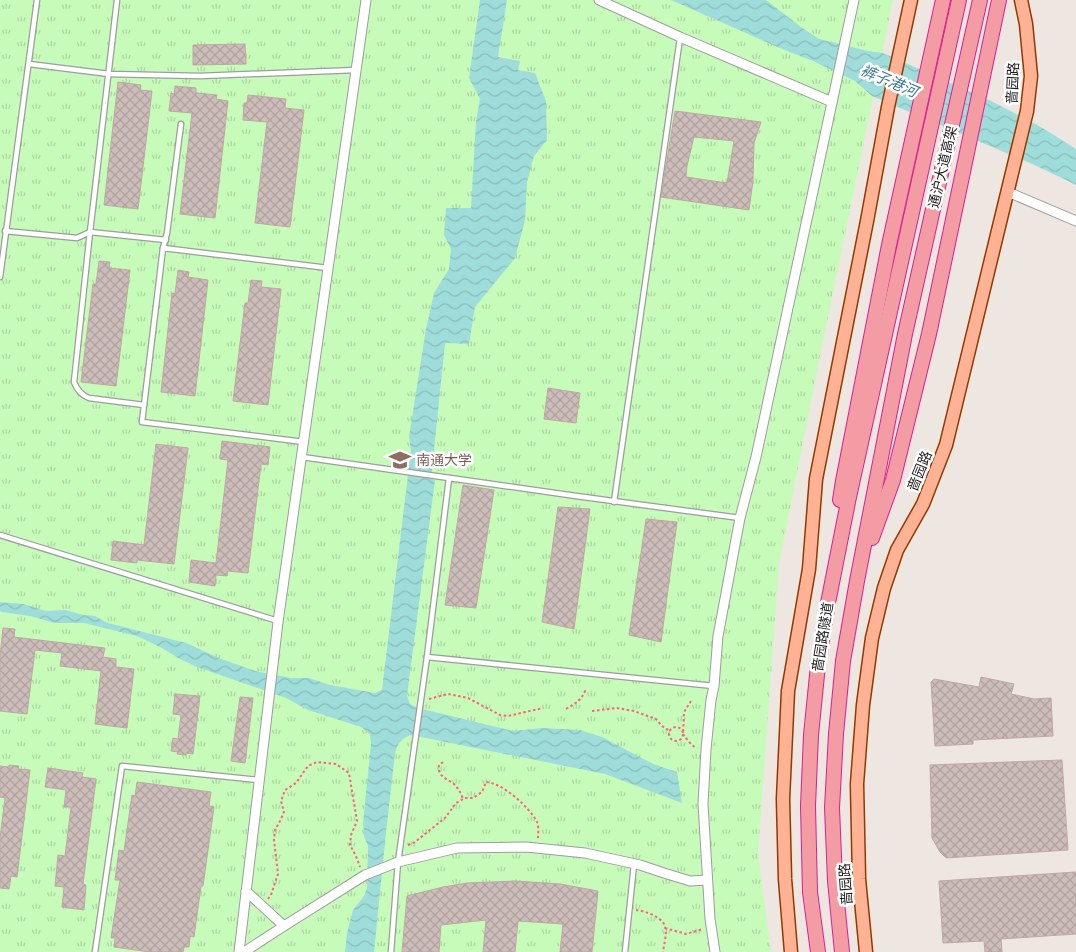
<svg xmlns="http://www.w3.org/2000/svg" width="1076" height="952" font-family="Signika,'Noto Sans SC',sans-serif">
	<defs>
		<pattern id="park-tufts" width="24" height="20" patternUnits="userSpaceOnUse" patternTransform="scale(1.25)"><rect width="24" height="20" fill="#c7fbba"/><path d="M3 7l-1-3M5 7V3M7 7l1-3M15 17l-1-3M17 17v-4M19 17l1-3" fill="none" stroke="#aad79f"/></pattern>
		<pattern id="water-waves" width="16" height="10" patternUnits="userSpaceOnUse" patternTransform="scale(1.25)"><rect width="16" height="10" fill="#9fddda"/><path d="M0 5q4-4 8 0t8 0" fill="none" stroke="#88bdba"/></pattern>
		<pattern id="building-cross-hatch" width="8" height="8" patternUnits="userSpaceOnUse" patternTransform="scale(1.25)"><rect width="8" height="8" fill="#cdbdba"/><path d="M0 0l8 8M0 8l8-8" fill="none" stroke="#afa29f"/></pattern>
	</defs>
	<rect width="100%" height="100%" fill="#eee6e0"/>
	<polygon fill="url(#park-tufts)" points="0,0 893,0 820,356 779,564 758,854 771,952 0,952"/>
	<g fill="url(#water-waves)">
		<path d="M480 0H507L498 57 520 61 518 70 535 73 546 101 547 140 534 156 527 182 525 220 515 258 475 307 469 344 445 343 431 479 435 480 407 696 410 704 418 708 513 731 542 728 580 730 602 737 653 764 677 772 682 803 605 774 411 735C401 739 398 743 395 753L385 842 374 952H345L347 933 353 910 364 896 367 888 368 846 364 836 363 823 371 744 370 734 361 727 308 710 286 698 197 667 178 658 162 648 137 636 84 623H55L30 616 2 612 0 611V602L23 604 46 611 65 610 84 615 95 616 108 623 186 643 219 658 255 671 291 678H309L330 685 375 693 382 690 411 450 409 437 426 329 434 293 449 269 451 249 444 235 446 208H471L476 121 480 99 469 78Z"/>
		<polygon points="671,0 766,0 801,27 819,39 868,51 883,53 991,101 1041,127 1076,149 1076,185 1066,180 1030,163 872,96 855,81 813,61 782,49"/>
	</g>
	<g fill="url(#building-cross-hatch)" stroke="#bfa7a3" fill-rule="evenodd">
		<polygon points="245,44 246,64 193,65 193,45"/>
		<polygon points="118,82 141,85 140,90 152,91 138,209 104,205"/>
		<polygon points="175,86 196,88 196,93 217,95 216,99 228,101 215,218 180,214 192,113 169,111 171,93 174,94"/>
		<polygon points="248,95 286,99 285,108 304,110 290,227 255,223 267,122 243,120 244,103 247,103"/>
		<path d="M675 111 761 122 754 143 753 181 749 210 661 197ZM694 137 734 141 727 183 686 177 687 166Z"/>
		<polygon points="99,261 110,262 109,268 130,270 116,386 81,382 93,284 96,284"/>
		<polygon points="178,270 189,272 188,277 208,280 195,396 161,392 172,293 175,294"/>
		<polygon points="251,280 262,281 261,287 281,289 268,405 233,401 245,303 248,303"/>
		<polygon points="548,388 580,393 576,423 544,419"/>
		<polygon points="222,441 270,447 268,465 261,464 248,573 228,571 227,576 216,575 215,586 189,582 191,560 216,563 228,460 220,459"/>
		<polygon points="156,444 188,448 174,564 137,560 137,563 111,560 113,541 144,545"/>
		<polygon points="463,485 494,490 476,608 445,605"/>
		<polygon points="558,507 590,509 574,629 542,622"/>
		<polygon points="646,519 677,522 661,642 629,635"/>
		<polygon points="3,628 15,629 14,637 105,648 103,657 116,659 116,667 134,669 127,728 95,724 101,671 60,666 62,653 35,650 27,714 0,711 0,656"/>
		<polygon points="981,677 1014,684 1011,694 1034,699 1051,698 1053,736 973,740 973,744 935,746 931,682 934,679 979,687"/>
		<polygon points="175,694 200,696 193,754 186,753 186,755 177,754 178,752 171,751 173,738 178,739 181,715 173,714"/>
		<polygon points="240,697 253,698 245,763 231,761"/>
		<polygon points="1062,760 1068,850 946,858 940,852 932,838 930,765"/>
		<polygon points="9,765 19,766 18,769 30,770 17,877 11,876 9,889 0,888 0,838 5,798 0,797 0,766 9,767"/>
		<polygon points="48,768 83,773 82,777 96,779 83,884 86,885 84,910 62,907 64,887 55,886 58,855 65,856 71,807 64,807 66,790 45,787"/>
		<polygon points="137,782 211,792 209,806 214,807 203,886 201,886 194,937 190,936 189,947 184,947 183,952 150,952 114,947 115,938 111,938 120,880 115,880 119,850 124,851 132,795 135,796"/>
		<polygon points="1076,872 1076,934 1001,939 1002,952 985,952 984,941 943,943 939,881"/>
		<polygon points="516,881 560,884 598,891 592,952 560,952 563,924 518,921 515,952 483,952 486,920 441,925 439,952 402,952 407,896 443,887 467,883"/>
	</g>
	<g fill="none" stroke-linecap="round" stroke-linejoin="round">
		<g stroke="#9d9d9d" stroke-width="7">
			<g id="service">
				<path d="M117 0 90 232 74 382C77 390 81 395 89 398L144 405"/>
				<polyline points="29,64 109,74 200,76 356,70"/>
				<polyline points="5,231 77,238 90,232 166,240"/>
				<polyline points="163,248 167,233 181,124"/>
				<polyline points="0,277 37,0"/>
				<polyline points="304,442 142,422 163,248 328,268"/>
				<polyline points="302,457 576,496 740,518"/>
				<polyline points="614,502 680,38"/>
				<polyline points="0,535 278,621"/>
				<polyline points="427,657 714,686"/>
				<polyline points="95,952 122,766 259,780"/>
				<polyline points="391,952 398,862 427,657 449,478"/>
				<polyline points="625,952 634,864"/>
			</g>
		</g>
		<g stroke="#9d9d9d" stroke-width="11">
			<g id="minor">
				<polyline points="599,0 680,37 832,102"/>
				<polyline points="1008,192 1076,221"/>
				<polyline points="246,891 284,926"/>
				<polyline points="239,952 278,622 366,0"/>
				<polyline points="244,952 284,926 365,875 398,862 457,848 526,847 585,853 640,865 664,873 690,881 707,880"/>
				<polyline points="715,952 710,919 703,804 706,749 711,700 714,686 718,636 740,518 756,457 854,0"/>
			</g>
		</g>
		<g stroke="#933900" stroke-width="15">
			<g id="primary">
				<polyline points="791,952 785,879 783,799 788,691 809,569 816,479 867,221 888,107 911,0"/>
				<polyline points="866,952 859,879 857,784 863,705 872,638 884,588 897,550 923,504 946,445 1027,111 1031,76 1026,24 1021,0"/>
			</g>
		</g>
		<g stroke="#db1e94" stroke-width="16">
			<g id="trunk">
				<polyline points="840,500 843,481 889,245 943,0"/>
				<polyline points="872,538 893,480 929,334 999,0"/>
				<polyline points="818,952 810,892 808,806 811,735 818,665 828,603 849,497 959,0"/>
				<polyline points="842,952 835,881 832,808 836,734 843,661 857,581 905,334 980,0"/>
			</g>
		</g>
		<g stroke="#fe617d" stroke-width="2" stroke-dasharray="2.5 2.5" stroke-linecap="butt">
			<polyline points="429,699 448,694 468,698 500,715 508,716 543,708"/>
			<path d="M691 701 684 712 683 734C687 739 691 746 697 748"/>
			<path d="M566 709C576 703 581 701 586 689"/>
			<polyline points="592,711 617,708 634,711 656,719 662,726 670,731"/>
			<circle cx="676" cy="734" r="7"/>
			<path d="M443 762 439 765C437 776 446 778 454 784 458 788 461 793 463 799"/>
			<path d="M408 845 415 842 445 818 456 803 465 798H473L482 792 486 782C503 783 530 808 537 822 539 826 538 833 538 838"/>
			<polyline points="268,899 271,895 278,874 274,840 275,830 280,821 284,812 281,801 285,790 296,783 308,766 317,762 336,764 349,773 357,821 351,835 350,845 356,856 360,867"/>
			<path d="M636 910C645 911 659 916 664 924 668 932 664 944 663 952"/>
			<polyline points="665,928 686,934 703,929"/>
		</g>
		<use href="#service" stroke="#fff" stroke-width="4.5"/>
		<use href="#minor" stroke="#fff" stroke-width="9"/>
		<use href="#primary" stroke="#ffb394" stroke-width="12"/>
		<use href="#trunk" stroke="#f49ca4" stroke-width="14"/>
	</g>
	<defs>
		<g id="university-bare" transform="scale(1.725)"><path d="M0-5L7-2L0 1L-7-2ZM-4 1L0 2.5L4 1V4Q0 6-4 4Z" fill="#8d6e63" stroke="#fff" stroke-width="2.5" paint-order="stroke"/></g>
	</defs>
	<g fill-rule="evenodd">
		<use href="#university-bare" x="400" y="460"/>
	</g>
	<g text-anchor="middle" dominant-baseline="central" stroke-width="5" stroke-linejoin="round" paint-order="stroke">
		<g font-size="14" fill="#1c1c1c" stroke="#fff">
			<text transform="translate(1013 83) rotate(-87)">啬园路</text>
			<text transform="translate(943 167) rotate(-77)">通沪大道高架</text>
			<text transform="translate(920 471) rotate(-68)">啬园路</text>
			<text transform="translate(823 637) rotate(-81)">啬园路隧道</text>
			<text transform="translate(846 884) rotate(-94)">啬园路</text>
		</g>
		<g font-size="14" fill="#785e54" stroke="#fff" text-anchor="start">
			<text x="416" y="460">南通大学</text>
		</g>
		<g font-size="15" font-style="italic" fill="#3b7c8e" stroke="#fff">
			<text transform="translate(889 81) rotate(23)">裤子港河</text>
		</g>
	</g>
</svg>
